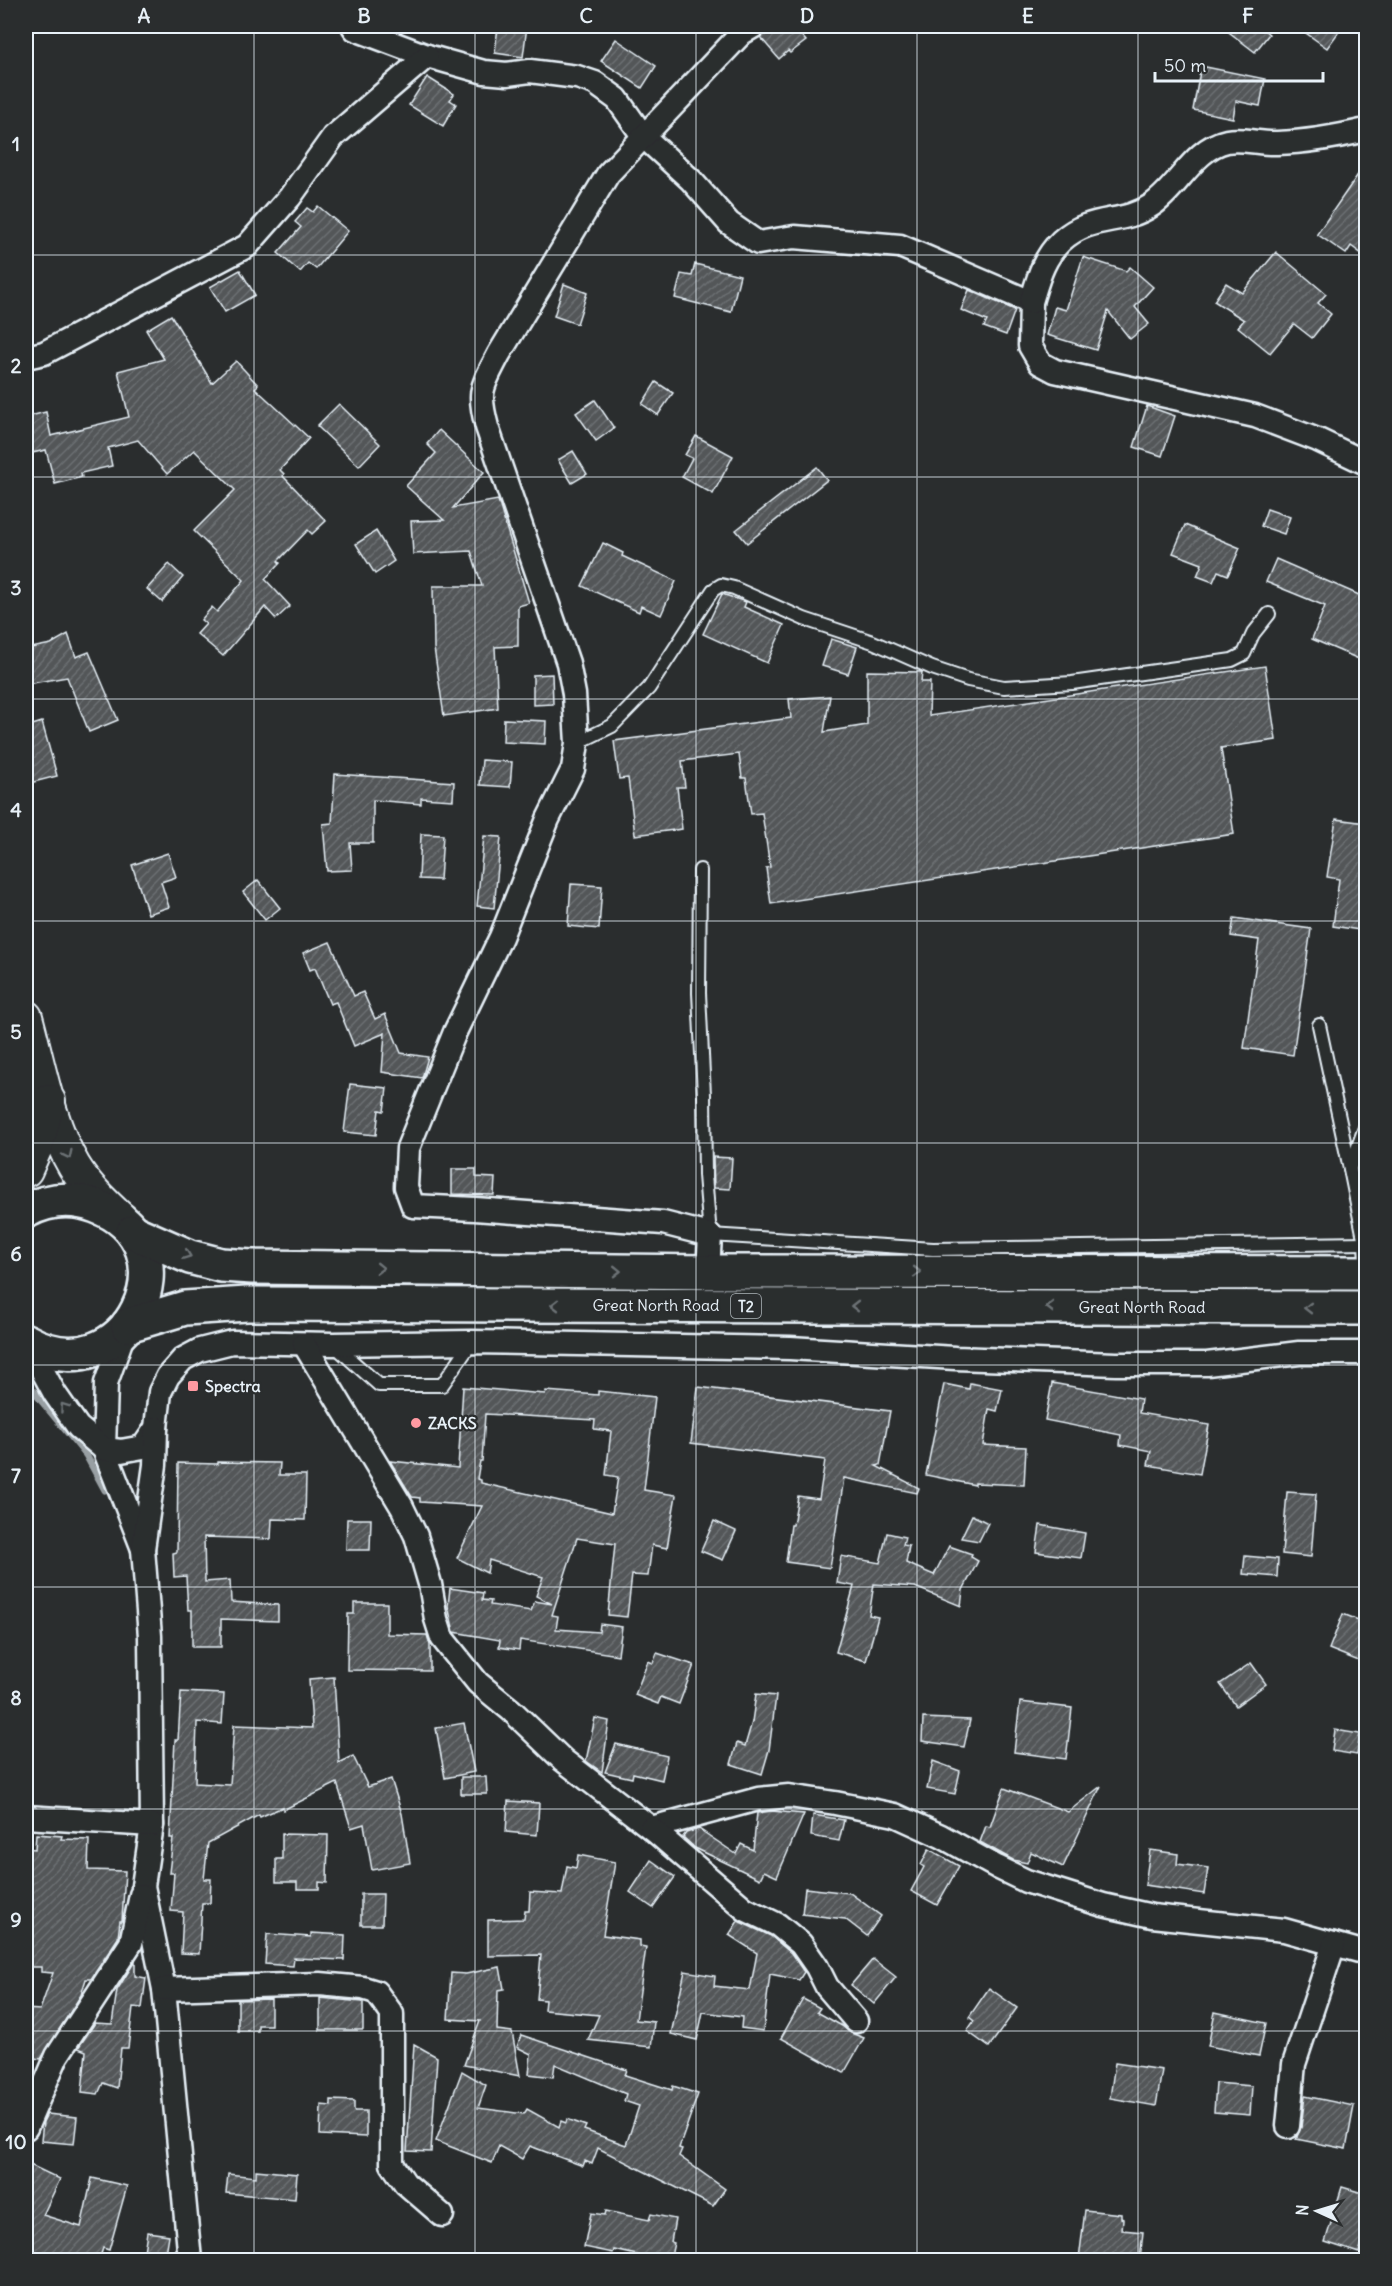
<svg xmlns="http://www.w3.org/2000/svg" width="1392" height="2286" font-family="Delius,sans-serif">
	<defs>
		<pattern id="building-hatch" width="6" height="6" patternUnits="userSpaceOnUse" patternTransform="scale(1.5)"><rect width="6" height="6" fill="#535759"/><path d="M-1 1l2-2M0 6l6-6M5 7l2-2" fill="none" stroke="#6c7072"/></pattern>
	</defs>
	<rect width="100%" height="100%" fill="#2a2d2e"/>
	<filter id="ink" filterUnits="userSpaceOnUse"><feTurbulence type="fractalNoise" baseFrequency=".0167" numOctaves="2"/><feDisplacementMap in="SourceGraphic" scale="12" xChannelSelector="R" yChannelSelector="G"/><feConvolveMatrix kernelMatrix="1 2 1 2 8 2 1 2 1" color-interpolation-filters="sRGB"/></filter>
	<g filter="url(#ink)">
		<g fill="none" stroke-linecap="round" stroke-linejoin="round">
			<polyline stroke="#989fa3" stroke-width="7" points="26,1382 86,1455 105,1490"/>
		</g>
		<g fill="url(#building-hatch)" stroke="#e8f1f8" stroke-width="1.5" fill-rule="evenodd">
			<polygon points="498,26 527,26 523,57 495,53"/>
			<polygon points="771,26 793,26 806,41 790,53 788,51 779,59 761,38"/>
			<polygon points="1221,26 1259,26 1269,34 1255,52"/>
			<polygon points="1296,26 1343,26 1327,48"/>
			<polygon points="616,39 656,66 642,88 601,61"/>
			<polygon points="1201,66 1265,79 1260,106 1236,101 1233,118 1193,110"/>
			<polygon points="427,77 454,94 450,100 456,104 443,126 409,105"/>
			<polygon points="1366,163 1366,257 1351,246 1346,254 1317,234"/>
			<polygon points="318,206 348,231 316,269 308,263 300,272 278,253 301,227 295,222 307,208 313,212"/>
			<polygon points="1276,252 1326,294 1318,303 1331,314 1312,338 1294,324 1270,353 1238,327 1244,320 1214,301 1226,283 1242,293"/>
			<polygon points="1083,257 1126,271 1130,267 1153,287 1135,307 1149,324 1130,339 1108,311 1096,350 1047,335 1055,307 1066,310"/>
			<polygon points="695,264 740,275 731,312 675,298 681,274 692,276"/>
			<polygon points="240,270 255,295 225,312 210,287"/>
			<polygon points="564,284 587,293 577,324 554,316"/>
			<polygon points="969,290 1015,310 1006,335 984,327 987,321 961,310"/>
			<polygon points="171,315 212,383 236,361 258,385 255,388 309,438 280,470 284,474 283,476 326,521 312,534 308,530 278,561 280,563 265,579 290,606 276,619 265,607 223,656 197,634 206,624 201,620 212,607 217,612 244,580 194,531 235,490 194,450 167,474 138,440 108,448 112,466 81,473 82,477 55,484 46,450 32,453 26,425 26,417 46,412 51,436 129,417 118,371 164,359 146,330"/>
			<polygon points="656,382 673,393 658,415 642,404"/>
			<polygon points="595,400 614,428 596,441 576,413"/>
			<polygon points="339,404 380,444 359,466 317,426"/>
			<polygon points="1147,406 1175,416 1162,456 1134,447"/>
			<polygon points="439,430 484,472 453,508 498,500 529,603 518,606 518,646 495,647 498,708 444,716 434,648 433,586 482,586 471,551 413,554 411,521 444,520 406,486 436,453 427,444"/>
			<polygon points="696,436 733,456 713,494 682,477 692,458 685,455"/>
			<polygon points="573,451 587,474 572,483 558,460"/>
			<polygon points="817,467 827,480 747,543 736,530"/>
			<polygon points="1267,509 1290,517 1284,534 1261,526"/>
			<polygon points="1185,525 1240,548 1228,575 1218,571 1213,582 1197,576 1202,564 1173,553"/>
			<polygon points="376,531 394,561 375,574 356,544"/>
			<polygon points="603,543 623,553 622,556 676,581 661,615 641,606 639,612 582,586"/>
			<polygon points="1276,559 1366,598 1366,662 1312,639 1325,606 1266,582"/>
			<polygon points="169,564 183,577 162,602 147,589"/>
			<polygon points="722,594 746,602 744,607 784,625 767,663 703,634"/>
			<polygon points="68,634 76,657 89,652 118,720 89,732 67,677 26,684 26,649 51,644"/>
			<polygon points="831,639 857,647 848,674 822,666"/>
			<polygon points="1265,666 1276,740 1221,748 1234,834 771,904 766,868 770,867 762,813 751,814 746,778 742,778 739,754 682,761 685,787 677,787 682,829 635,835 628,778 619,779 614,741 791,718 789,699 830,696 824,732 867,725 867,671 922,672 921,682 930,682 929,716"/>
			<polygon points="552,674 553,704 533,705 533,675"/>
			<polygon points="504,719 546,721 545,744 503,742"/>
			<polygon points="42,722 57,776 26,784 26,727"/>
			<polygon points="482,760 512,762 510,787 480,785"/>
			<polygon points="335,774 454,782 453,800 421,798 421,804 373,800 373,843 350,843 352,870 327,871 323,824 332,823"/>
			<polygon points="1336,819 1366,823 1366,931 1333,926 1339,879 1327,877"/>
			<polygon points="421,834 443,835 440,880 419,879"/>
			<polygon points="484,836 501,837 494,908 477,906"/>
			<polygon points="168,853 176,877 161,882 169,907 148,914 132,865"/>
			<polygon points="258,880 280,908 265,920 243,892"/>
			<polygon points="571,884 602,886 599,929 568,926"/>
			<polygon points="1234,918 1311,929 1293,1055 1244,1048 1259,940 1231,936"/>
			<polygon points="330,942 354,996 363,992 375,1019 385,1014 401,1053 428,1057 422,1078 382,1072 385,1033 354,1046 336,1002 330,1004 315,968 310,970 303,953"/>
			<polygon points="350,1084 387,1088 384,1111 379,1110 376,1135 344,1132"/>
			<polygon points="713,1157 732,1158 730,1189 714,1188"/>
			<polygon points="452,1169 476,1169 476,1177 495,1178 494,1195 452,1194"/>
			<polygon points="970,1383 1002,1389 997,1411 989,1409 983,1445 1026,1447 1024,1485 975,1483 975,1485 926,1475 944,1384 969,1389"/>
			<polygon points="1052,1383 1141,1399 1139,1413 1209,1425 1200,1474 1148,1465 1151,1451 1120,1445 1121,1435 1045,1420"/>
			<path d="M463 1387 545 1394 546 1391 598 1395V1391L655 1397 644 1490 676 1495 667 1548 652 1545 648 1576 632 1575 627 1617 608 1615 615 1544 577 1538 552 1615 558 1616 556 1629 599 1632 600 1624 622 1627 618 1655 520 1640 519 1650 499 1647 500 1640 454 1632 448 1606 450 1588 483 1593 482 1600 491 1601 490 1605 531 1611 535 1601 552 1604 536 1596 543 1577 489 1560 487 1573 457 1558 482 1506 420 1502V1498L412 1497 390 1461 458 1468ZM485 1414 595 1420 594 1429 611 1431 606 1475 618 1477 612 1513 481 1483V1480L477 1479 480 1461H482Z"/>
			<polygon points="698,1387 890,1411 880,1465 876,1466 919,1488 917,1493 844,1478 830,1568 786,1562 791,1525 793,1525 798,1496 819,1499 825,1460 691,1443"/>
			<polygon points="218,1462 280,1463 279,1475 306,1475 305,1520 272,1519 271,1539 204,1537 205,1582 230,1580 231,1602 278,1605 278,1621 221,1619 221,1647 192,1647 192,1610 188,1610 186,1576 174,1577 173,1553 177,1552 178,1463 218,1464"/>
			<polygon points="1287,1492 1316,1494 1311,1557 1282,1554"/>
			<polygon points="972,1515 988,1523 979,1541 961,1538"/>
			<polygon points="347,1519 371,1519 370,1550 346,1550"/>
			<polygon points="714,1521 736,1531 723,1560 701,1551"/>
			<polygon points="1040,1525 1085,1533 1081,1558 1036,1552"/>
			<polygon points="887,1533 905,1537 903,1545 909,1546 906,1563 934,1575 949,1546 972,1554 971,1557 978,1561 963,1590 961,1606 915,1587 874,1584 869,1615 878,1617 866,1661 836,1652 854,1586 837,1583 841,1556 880,1563"/>
			<polygon points="1245,1556 1278,1559 1277,1577 1243,1574"/>
			<polygon points="354,1603 387,1603 387,1634 427,1635 430,1645 430,1671 347,1670 348,1614 354,1614"/>
			<polygon points="1343,1614 1366,1623 1366,1664 1329,1649"/>
			<polygon points="657,1653 694,1665 679,1704 661,1697 658,1704 635,1695 648,1661 653,1663"/>
			<polygon points="1251,1663 1266,1684 1236,1706 1220,1684"/>
			<polygon points="334,1677 339,1763 353,1756 368,1787 391,1779 402,1814 410,1863 372,1870 364,1824 351,1828 337,1783 283,1810 283,1807 260,1817 259,1815 208,1843 204,1879 211,1879 210,1903 202,1903 199,1954 181,1953 183,1912 171,1911 174,1873 169,1873 173,1838 170,1838 175,1740 178,1740 181,1692 224,1694 222,1724 197,1722 195,1783 230,1785 234,1725 312,1728 309,1679"/>
			<polygon points="756,1694 776,1696 769,1750 762,1774 731,1764 737,1743 745,1746 752,1722"/>
			<polygon points="1020,1702 1072,1708 1066,1759 1014,1752"/>
			<polygon points="595,1718 609,1721 602,1772 586,1761"/>
			<polygon points="923,1718 970,1720 964,1747 922,1741"/>
			<polygon points="464,1723 474,1772 445,1778 436,1728"/>
			<polygon points="1335,1730 1360,1734 1357,1755 1332,1751"/>
			<polygon points="616,1744 667,1756 662,1780 633,1773 632,1778 605,1772"/>
			<polygon points="933,1761 960,1771 955,1794 927,1789"/>
			<polygon points="461,1777 486,1777 487,1794 461,1794"/>
			<polygon points="1101,1786 1063,1867 1031,1852 1027,1863 1013,1860 980,1842 986,1826 990,1827 1004,1788 1068,1812"/>
			<polygon points="508,1801 539,1803 537,1835 506,1832"/>
			<polygon points="772,1811 804,1814 777,1877 764,1871 760,1879 695,1848 683,1837 686,1833 699,1829 736,1854 741,1844 753,1850 757,1813"/>
			<polygon points="813,1815 844,1820 839,1841 811,1836"/>
			<polygon points="36,1834 62,1836 61,1839 89,1840 88,1870 125,1871 122,1921 120,1921 118,1938 91,1979 86,1979 81,1995 41,2059 26,2057 29,2036 26,2035 26,2009 40,2010 53,1973 41,1972 41,1967 27,1967 29,1941 26,1940 26,1848 35,1849"/>
			<polygon points="282,1834 328,1835 327,1883 319,1882 319,1889 297,1889 297,1882 276,1882 276,1859 282,1859"/>
			<polygon points="929,1849 959,1866 937,1905 911,1891 924,1867 921,1865"/>
			<polygon points="1150,1850 1178,1854 1177,1864 1208,1868 1204,1894 1145,1885"/>
			<polygon points="578,1855 615,1862 603,1935 640,1940 640,1946 646,1947 636,2020 654,2022 651,2047 588,2040 599,2015 544,2010 545,2000 537,1999 541,1955 488,1956 488,1920 524,1919 525,1911 529,1911 530,1892 562,1894 567,1866 576,1868"/>
			<polygon points="651,1860 675,1877 653,1908 630,1892"/>
			<polygon points="805,1888 850,1893 881,1916 867,1936 845,1919 802,1914"/>
			<polygon points="361,1894 383,1894 382,1925 361,1925"/>
			<polygon points="738,1921 771,1936 791,1953 804,1972 799,1980 770,1974 763,2031 741,2028 742,2017 703,2012 697,2040 671,2034 685,1971 715,1976 714,1986 750,1990 757,1953 729,1935"/>
			<polygon points="311,1933 345,1935 344,1960 294,1958 293,1966 265,1964 267,1934 311,1937"/>
			<polygon points="873,1959 896,1977 874,2004 851,1985"/>
			<polygon points="135,1961 135,1976 146,1978 142,2008 133,2007 128,2048 121,2048 117,2088 103,2083 98,2094 82,2092 86,2051 78,2048 95,2023 112,2024 117,1990"/>
			<polygon points="500,1967 504,1989 498,1990 497,2030 512,2032 520,2076 464,2065 480,2021 448,2019 451,1973 466,1974"/>
			<polygon points="989,1988 1017,2008 989,2047 967,2031 974,2021 969,2017"/>
			<polygon points="320,1998 363,2002 363,2030 320,2030"/>
			<polygon points="271,1999 271,2025 258,2025 258,2031 238,2031 238,2000"/>
			<polygon points="803,1999 820,2008 817,2012 842,2026 851,2033 864,2038 844,2073 781,2038"/>
			<polygon points="1215,2012 1266,2023 1259,2056 1208,2046"/>
			<polygon points="521,2035 627,2070 625,2075 672,2090 673,2086 698,2094 679,2148 682,2149 679,2156 725,2189 713,2206 598,2148 592,2164 585,2161 583,2166 530,2146 522,2159 499,2146 492,2163 436,2141 462,2071 486,2085 478,2108 524,2114 527,2109 559,2127 561,2121 566,2123 567,2119 586,2126 584,2130 626,2145 639,2106 624,2101 626,2094 555,2064 553,2077 529,2074 531,2054 517,2047"/>
			<polygon points="414,2044 437,2057 431,2152 407,2151"/>
			<polygon points="1115,2063 1162,2070 1156,2106 1110,2098"/>
			<polygon points="1216,2083 1252,2086 1250,2115 1214,2112"/>
			<polygon points="1305,2096 1354,2106 1346,2149 1296,2139 1301,2127"/>
			<polygon points="331,2100 354,2101 354,2111 366,2111 366,2137 320,2135 321,2105 331,2106"/>
			<polygon points="47,2114 77,2117 74,2144 41,2141 43,2122"/>
			<polygon points="26,2163 60,2179 43,2215 81,2227 92,2178 127,2186 109,2250 103,2248 99,2260 26,2260"/>
			<polygon points="256,2170 297,2174 295,2199 226,2193 228,2174 256,2177"/>
			<polygon points="1342,2187 1366,2194 1366,2229 1359,2253 1325,2242"/>
			<polygon points="1085,2210 1121,2214 1121,2218 1123,2219 1122,2230 1143,2232 1140,2260 1079,2260"/>
			<polygon points="606,2211 649,2220 651,2214 675,2219 671,2242 674,2243 670,2260 659,2260 614,2250 613,2253 584,2247 591,2213 605,2215"/>
			<polygon points="147,2232 169,2235 165,2260 143,2258"/>
		</g>
		<g fill="none" stroke-linecap="round" stroke-linejoin="round">
			<g stroke="#e8f1f8" stroke-width="16">
				<g id="lane">
					<polyline points="577,743 612,726 649,688 713,590 721,585 734,588 804,619 873,642 932,668 968,680 1004,687 1072,683 1232,660 1244,654 1253,634 1269,614"/>
					<polyline points="700,870 699,993 704,1095 705,1175 710,1235 933,1249 1366,1243"/>
					<polyline points="1319,1025 1350,1169 1365,1243 1366,1263"/>
					<polyline points="1350,1168 1366,1125"/>
					<polyline points="334,1345 379,1385 442,1385 472,1342"/>
				</g>
			</g>
			<g stroke="#e8f1f8" stroke-width="27">
				<g id="street">
					<polyline points="353,26 355,29 427,56 484,72 507,74 530,71 577,77 595,83 617,99 643,136 691,180 729,223 758,243 794,237 900,246 1031,302 1030,346 1040,363 1055,371 1255,416 1318,440 1366,463"/>
					<path d="M1031 302C1038 279 1043 258 1061 241 1092 213 1121 226 1152 205 1178 188 1194 148 1227 141 1242 138 1261 144 1277 143 1309 142 1336 137 1366 130"/>
					<polyline points="26,357 44,353 247,246 290,197 333,137 427,56"/>
					<path d="M708 1272 710 1235 663 1223 475 1209 413 1206 406 1187 408 1148 455 1032 501 937 548 819 573 769 577 743 574 694 568 663 487 427C477 390 482 387 499 354L608 174 742 33 754 26"/>
					<polyline points="126,1327 106,1383 104,1449 143,1549"/>
					<polyline points="27,1342 55,1394 78,1427 104,1449 121,1451 143,1447 156,1428 160,1392 168,1376 183,1359 200,1350 232,1342 333,1344 472,1342 790,1348 955,1358 1116,1364 1207,1364 1299,1353 1366,1353"/>
					<polyline points="304,1344 402,1507 416,1536 430,1584 436,1619 442,1638 478,1683 511,1710 563,1760 651,1828 758,1799 789,1796 835,1803 895,1815 941,1836 997,1867 1026,1881 1103,1905 1152,1916 1284,1930 1366,1953"/>
					<polyline points="156,1428 155,1465 143,1549 150,1636 152,1825 143,1886 164,1989 190,2260"/>
					<polyline points="26,1817 152,1825"/>
					<polyline points="651,1828 745,1909 778,1925 801,1944 817,1967 827,1987 856,2021"/>
					<polyline points="164,1989 320,1984 363,1988 376,1992 392,2014 392,2164 405,2183 442,2215"/>
					<polyline points="1288,2126 1294,2064 1334,1944"/>
					<polyline points="26,2128 57,2056 131,1943 141,1895"/>
				</g>
			</g>
			<g stroke="#e8f1f8" stroke-width="36">
				<g id="secondary">
					<path d="M26 1017C39 1064 49 1124 74 1166 86 1186 103 1202 120 1218"/>
					<polyline points="26,1170 37,1145 49,1101"/>
				</g>
			</g>
			<g stroke="#e8f1f8" stroke-width="38">
				<g id="primary">
					<path d="M26 1211C48 1199 72 1197 96 1206 199 1244 128 1398 26 1341"/>
					<polyline points="133,1232 190,1257 221,1265 252,1267 708,1272 1366,1273"/>
					<polyline points="128,1325 185,1308 247,1304 1366,1308"/>
				</g>
			</g>
			<use href="#lane" stroke="#2a2d2e" stroke-width="12"/>
			<use href="#street" stroke="#2a2d2e" stroke-width="22"/>
			<use href="#secondary" stroke="#2a2d2e" stroke-width="32"/>
			<use href="#primary" stroke="#2a2d2e" stroke-width="33"/>
		</g>
		<defs><path id="oneway-chevron" d="M-2-3.5L2.5 0L-2 3.5" fill="none" stroke-width="1.6" stroke-linecap="round" stroke-linejoin="round" transform="scale(1.5)"/></defs>
		<g stroke="#6c7275">
			<use href="#oneway-chevron" transform="translate(68 1155) rotate(64)"/>
			<use href="#oneway-chevron" transform="translate(187 1255) rotate(21)"/>
			<use href="#oneway-chevron" transform="translate(380 1268) rotate(1)"/>
			<use href="#oneway-chevron" transform="translate(617 1271) rotate(1)"/>
			<use href="#oneway-chevron" transform="translate(917 1272)"/>
			<use href="#oneway-chevron" transform="translate(555 1305) rotate(-180)"/>
			<use href="#oneway-chevron" transform="translate(855 1306) rotate(-180)"/>
			<use href="#oneway-chevron" transform="translate(1050 1307) rotate(-180)"/>
			<use href="#oneway-chevron" transform="translate(1308 1308) rotate(-180)"/>
			<use href="#oneway-chevron" transform="translate(64 1407) rotate(-125)"/>
		</g>
	</g>
	<path fill="none" stroke="#e8f1f8" stroke-width="1.5" stroke-opacity="0.55" d="M254 26V2260M475 26V2260M696 26V2260M917 26V2260M1138 26V2260M26 255H1366M26 477H1366M26 699H1366M26 921H1366M26 1143H1366M26 1365H1366M26 1587H1366M26 1809H1366M26 2031H1366"/>
	<g fill="#ff9aa2" stroke="#2a2d2e" stroke-width="2">
		<rect x="187" y="1380" width="12" height="12" rx="3"/>
		<circle cx="416" cy="1423" r="6"/>
	</g>
	<g text-anchor="middle" dominant-baseline="central" stroke-width="4.5" stroke-linejoin="round" paint-order="stroke">
		<rect fill="#2a2d2e" stroke="#afb6bb" stroke-width="1.5" x="731" y="1294" width="30" height="24" rx="4.5"/>
		<g font-size="15" font-weight="bold" fill="#e8f1f8">
			<text x="746" y="1306">T2</text>
		</g>
		<g font-size="16" fill="#e8f1f8" stroke="#2a2d2e">
			<text x="656" y="1305">Great North Road</text>
			<text x="1142" y="1307">Great North Road</text>
		</g>
		<g font-size="16" font-weight="bold" fill="#e8f1f8" stroke="#2a2d2e" text-anchor="start">
			<text x="205" y="1386">Spectra</text>
			<text x="428" y="1423">ZACKS</text>
		</g>
	</g>
	<rect width="1392" height="2286" fill="none" stroke="#2a2d2e" stroke-width="66"/>
	<g transform="translate(1317 2211) rotate(274)" stroke="#2a2d2e" stroke-width="4.5" paint-order="stroke">
	<path d="M0-4.5L10 22L0 15L-10 22Z" fill="#e8f1f8"/>
	<text y="-9" font-size="16" font-weight="bold" text-anchor="middle" fill="#e8f1f8">N</text>
	</g>
	<path d="M1155 72v9h168v-9" fill="none" stroke="#e8f1f8" stroke-width="3"/>
	<text x="1164" y="72" font-size="18" fill="#e8f1f8" stroke="#2a2d2e" stroke-width="4.5" paint-order="stroke">50 m</text>
	<rect x="33" y="33" width="1326" height="2220" fill="none" stroke="#e8f1f8" stroke-width="2"/>
	<g font-size="20" text-anchor="middle" font-weight="bold" fill="#e8f1f8">
		<text x="144" y="23">A</text>
		<text x="364" y="23">B</text>
		<text x="586" y="23">C</text>
		<text x="807" y="23">D</text>
		<text x="1028" y="23">E</text>
		<text x="1248" y="23">F</text>
		<text x="16" y="151">1</text>
		<text x="16" y="373">2</text>
		<text x="16" y="595">3</text>
		<text x="16" y="817">4</text>
		<text x="16" y="1039">5</text>
		<text x="16" y="1261">6</text>
		<text x="16" y="1483">7</text>
		<text x="16" y="1705">8</text>
		<text x="16" y="1927">9</text>
		<text x="16" y="2149">10</text>
	</g>
</svg>
